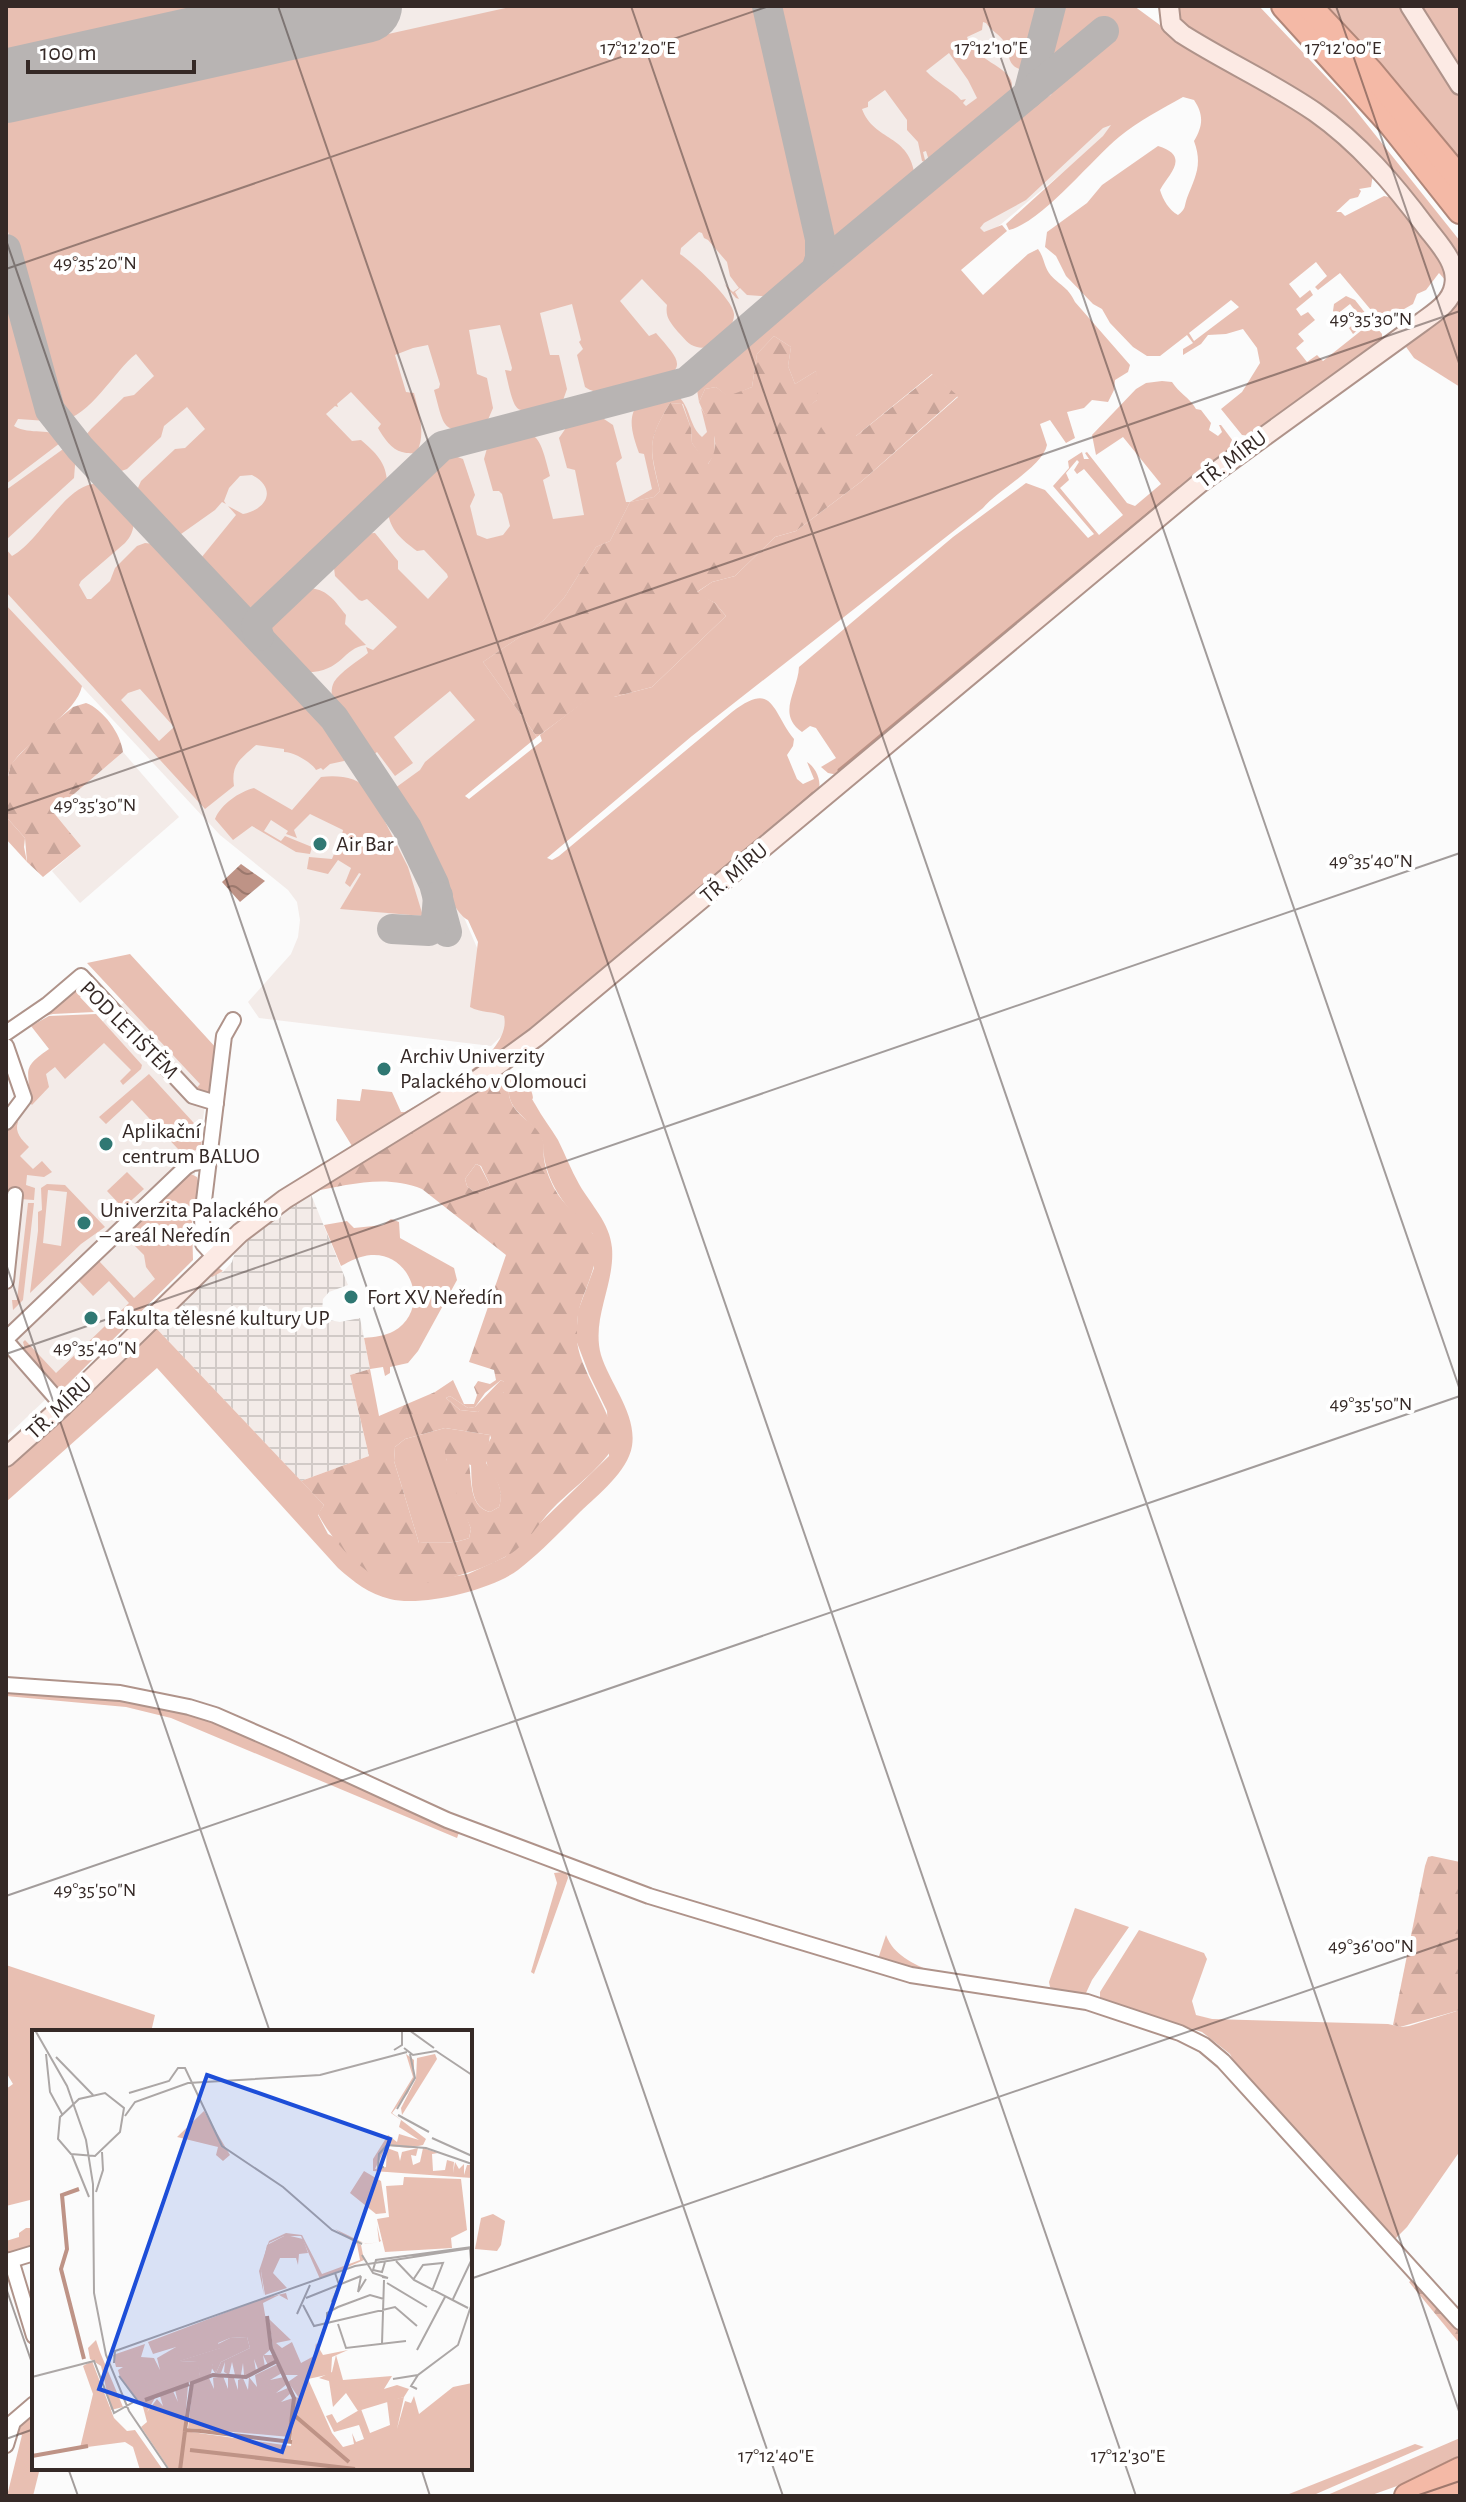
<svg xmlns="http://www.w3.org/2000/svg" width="1466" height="2502" font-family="'Alegreya Sans',sans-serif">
	<defs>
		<pattern id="industrial-grid" width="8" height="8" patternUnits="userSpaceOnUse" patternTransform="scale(2)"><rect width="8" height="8" fill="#f3ebe8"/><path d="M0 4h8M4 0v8" fill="none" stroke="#d1cac7"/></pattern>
		<pattern id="forest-firs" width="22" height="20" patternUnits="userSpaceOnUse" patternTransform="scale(2)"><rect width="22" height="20" fill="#e8bfb2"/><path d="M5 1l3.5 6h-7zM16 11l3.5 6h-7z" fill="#c8a499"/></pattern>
		<pattern id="water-waves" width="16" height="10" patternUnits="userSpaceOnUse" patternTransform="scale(2)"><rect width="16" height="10" fill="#be9386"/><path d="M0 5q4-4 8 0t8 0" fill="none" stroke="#9b786d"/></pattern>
	</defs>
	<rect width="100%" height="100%" fill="#fbfbfb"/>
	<g fill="#f3ebe8">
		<polygon points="6,6 1115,6 1186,70 923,289 421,817 511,1027 491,1046 259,1018 248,1002 291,954 298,937 300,920 297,902 288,890 220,835 6,605"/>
		<polygon points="123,752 179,817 80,903 52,871 81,846 52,813"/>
		<polygon points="132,995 209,1078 193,1187 186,1197 173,1278 6,1437 6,1133 47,1085 45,1074"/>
	</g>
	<polygon fill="url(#industrial-grid)" points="310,1192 348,1285 329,1292 323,1299 322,1311 329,1320 340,1322 360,1318 370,1369 350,1375 369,1456 301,1481 156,1328 209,1275 223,1272 232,1262 237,1246"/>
	<g fill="#e8bfb2" fill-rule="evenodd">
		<polygon points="6,6 207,6 6,51"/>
		<path d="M514 6H760L808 225 813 236 806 267 772 297 747 295 740 288 735 292 739 299 736 298 724 284 733 292 739 288 730 276 727 262 708 240 704 238 702 233 699 232 681 248 680 254C692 262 733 299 734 314 735 328 713 352 697 347 688 345 684 338 678 332 670 322 665 317 667 305L642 279 620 301 649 336 656 333C679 360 692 370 647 384V387C623 384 606 401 585 387L577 355 583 349 579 342 581 340 572 304 540 313 550 355H559L567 389 561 406C515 407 518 427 505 370L511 371 512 368 500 325 469 330 477 374 487 378 493 408 487 422C442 437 445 430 434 390L439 388 440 384 428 345 413 348 395 355 406 392 414 393C419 413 426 433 417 452L421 457C414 451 411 455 402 452 392 450 383 437 378 428L381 424 351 392 337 404 338 407 335 406 326 414 352 441 361 440C375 452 387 463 387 483L262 605 246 614 197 563 236 515 228 506 243 514C268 509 277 488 252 475L240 476 229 488 224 501 226 504 222 502 215 510 174 539 134 497 141 481 175 449 185 448 205 429 187 407 164 426 161 437 127 469 113 474 85 445 86 435 91 429 124 397 134 395 154 376 136 354C115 370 89 418 62 420L56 412 6 224V119Z"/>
		<path d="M778 6H1041L1022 70C1007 66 1010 55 1005 43 1001 35 991 31 986 23L983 22 982 30 967 37C973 60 1010 66 1012 84 1012 89 1009 93 1009 97L1012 99 1004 103V105L993 106 991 115C973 127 962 140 942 153L941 160 939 155H933L934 167 932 161 930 164 926 151 923 152 925 160 928 163 922 161 918 142 907 130V120L885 90 868 102V107L862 109C874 142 910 133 915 177L894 194 895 197H891L876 210 877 215 862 221 853 234 851 232 834 237 825 226 786 58 788 57ZM949 53 968 80 977 98 966 106 963 103 966 99 961 100C952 89 937 83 926 71Z"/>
		<path d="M1060 6H1134L1179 39 1312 117 1339 138 1373 174 1371 187 1359 189 1361 191 1358 197 1350 199 1336 212H1341L1345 216 1384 196 1394 198C1415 214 1442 254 1446 281L1439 273 1426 290 1417 294 1413 304 1397 313 1388 322H1381L1340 273 1318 290 1315 287 1327 276 1316 262 1289 284 1300 298 1310 290 1313 295 1296 309 1301 316 1308 312 1315 320 1298 334 1304 341 1296 348 1307 362 1317 355 1323 361 1372 322 1382 334V342L1257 433 1251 436 1242 435 1221 409 1242 392 1260 363 1257 348 1243 329 1226 334 1208 335 1201 344 1183 355V349L1193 343 1187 335 1160 356H1147L1133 347 1110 323 1102 309 1093 304 1066 276 1056 256 1045 247 1047 232 1087 203 1102 185 1158 146C1191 156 1169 174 1160 190 1163 200 1169 210 1178 215 1186 209 1184 207 1187 198 1195 177 1203 165 1194 141 1203 126 1204 115 1194 100L1183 97C1162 109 1138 121 1119 137 1090 161 1042 222 1009 230L1006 224 1103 136 1111 125 1103 128 1026 200 984 223 980 228 984 232 1002 225 1007 231 961 270 983 295 1028 254 1038 249C1044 257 1044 266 1049 273 1058 285 1068 286 1075 302L1130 365 1128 372 1115 380 1114 390 1108 402 1092 400 1084 408 1067 412 1075 438 1066 443 1050 420 1040 424 1047 445C1043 466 997 491 983 508L692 736 547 858 552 860 559 856 732 712C774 680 771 710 794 739L793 746 787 755 797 779 803 784 814 779 807 762C817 768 824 785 816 796L508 1053 505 1050 452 1087 352 1146 336 1120 337 1099 360 1101 362 1089 392 1092 401 1112H405C433 1097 513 1054 504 1016 493 1011 481 1013 470 1007L478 942 468 920C451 912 424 842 412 822 406 811 398 801 391 791L420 770 425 762 475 720 450 691 394 737 413 763 395 776 377 752 372 756 384 775H381C373 753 320 709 334 682 340 672 358 661 368 653L366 647 373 650 397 627 367 599 362 601 359 600 335 576 333 560 360 534 375 533 398 561V569L428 599 448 577 447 574 424 550 417 551C402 540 389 529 388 511L427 464 429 466 447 453 463 459 475 495 470 506 477 535 487 539 503 535 510 526 502 494 499 491H493L484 459 489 441C537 430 537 426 550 476L543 480 553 519 584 515 575 470 567 468 559 438 568 425 567 420 598 415 613 425 622 458 616 463 626 502H630L652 489 644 454 639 453C633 436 626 417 639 403L678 396C691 408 689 426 702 437L707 432 701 408 714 429 715 454 707 465 692 443 691 428 683 404 670 403C647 441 649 449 660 491L654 497 630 502 610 541 596 547 564 598 543 621 483 662 537 737 465 796 469 799 542 741 540 735 591 696 614 697 652 687 726 616 715 603 696 593 712 582 735 576 775 537 796 531 862 481 958 397 932 374 856 436H826L807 407 817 400 816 371 795 384 788 366 791 347 774 336 757 354 752 387 728 397 716 387 705 389 699 402 696 384 726 354 888 223 926 190 935 176 944 173 953 160 998 121 1051 95C1056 79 1092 52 1106 40L1105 28H1098L1077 49 1040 74ZM1231 300 1239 307 1194 341 1189 333Z"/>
		<polygon points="1180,6 1259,6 1345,97 1460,241 1460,258 1386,163 1357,134 1184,26 1180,19"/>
		<polygon points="1323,6 1403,6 1460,96 1460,163"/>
		<polygon points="1420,6 1460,6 1460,67"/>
		<path d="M6 270 47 421 18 419 14 426C31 436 50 426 64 440L6 484Z"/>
		<polygon points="1346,296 1355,300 1370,319 1353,334 1349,328 1361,318 1350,304 1336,315 1333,311 1334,304"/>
		<polygon points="1460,301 1460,387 1414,358 1404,344"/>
		<path d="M1162 381 1172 382C1179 393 1189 397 1196 409L1201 410 1211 423 1209 430 1218 436 1222 432 1219 425H1221L1233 441 1232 450 838 775 828 773 821 767 836 758 816 728 810 726 802 732C776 714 798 691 799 667L953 537 1026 483 1045 490 1088 538 1094 534 1053 486 1069 468 1068 461 1082 452 1084 459H1089L1085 453 1087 452 1127 503 1135 506 1161 484 1123 437 1096 455 1092 435 1136 389 1146 383ZM1077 460 1079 462 1074 470 1077 474 1084 469 1123 515 1099 535 1060 488 1069 480 1066 473Z"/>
		<polygon points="66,447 76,453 74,478 6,540 6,490"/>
		<path d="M93 484C120 485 148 519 125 543L81 581 79 585 87 599H91L110 581 115 568 137 546 145 543 163 545 319 710 345 746 347 753 344 761 330 764 323 770 321 768 316 770C313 764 295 752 284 752V749L256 745C239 760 231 765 234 786L205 809 6 592V549L12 556C40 541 63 488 93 484ZM140 689 174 727 159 741 121 700 128 693Z"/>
		<path d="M306 588C327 588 334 600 346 615L345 624 366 645C341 648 343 675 300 672L269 639 274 619Z"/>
		<path d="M6 605 82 686C77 712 31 738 14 761 9 767 8 777 6 785Z"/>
		<path d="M321 777C339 775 359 777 370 792L408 867 423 916 340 909 361 874 359 873 350 887 345 883 351 868 338 860 328 874 307 869 309 857 332 859 334 854H338L343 830 310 814 294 830 297 838 286 834 288 831 271 820 264 831 281 841 285 836 312 847 310 854 296 852 252 826 233 840 215 819C221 804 239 792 254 788L292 810Z"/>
		<polygon points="6,812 8,819 25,838 24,847 27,862 6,839"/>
		<polygon points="130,954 218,1050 210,1093 206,1095 195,1090 200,1084 87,963"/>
		<polygon points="79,986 88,989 80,997 94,1012 53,1014 41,1017"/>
		<path d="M96 1014 142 1065 141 1069 123 1085 120 1081 131 1070 104 1043 65 1079 55 1067 46 1074 49 1087 32 1105 28 1101C32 1070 18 1070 49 1049L31 1026 49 1016Z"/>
		<path d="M519 1072C523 1079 530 1086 532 1093 535 1104 529 1094 535 1104 542 1117 551 1128 558 1140 565 1154 571 1170 579 1184 591 1205 610 1223 612 1248 615 1285 591 1318 601 1355 610 1384 637 1414 632 1446 628 1471 598 1495 580 1512 560 1532 540 1553 518 1570 491 1590 422 1607 390 1599 369 1594 354 1582 338 1568L157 1368 6 1502V1464L217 1267 223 1271 212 1277 209 1275 156 1328 324 1505 318 1515 328 1534 423 1582 468 1574 505 1557 609 1456 607 1411 589 1374 576 1340 578 1311 594 1268 593 1234C571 1213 552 1192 545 1162 543 1154 545 1145 541 1138 529 1115 504 1113 509 1080Z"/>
		<polygon points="149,1074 203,1133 201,1146 177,1164 170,1157 178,1149 132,1100 106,1124 99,1117"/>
		<path d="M14 1119 18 1122C14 1132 22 1140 29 1147L20 1156 33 1169 42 1161 52 1172 44 1177 27 1175 26 1185 35 1188 34 1200 20 1199V1193L6 1191V1129Z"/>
		<polygon points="476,1164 480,1166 490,1185 485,1191 473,1191 467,1186 465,1179"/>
		<polygon points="127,1172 144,1189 123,1208 107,1191"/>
		<polygon points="191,1174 197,1177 198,1181 195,1207 185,1206 184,1212 194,1213 192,1223 193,1260 61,1391 28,1358 30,1355 25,1350 23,1342 25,1340 56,1373 129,1303 109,1281 93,1296 79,1281 99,1261 134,1298 155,1279 146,1267 144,1255 129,1240 125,1231"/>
		<path d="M47 1184 65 1185 105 1227 81 1244 30 1293 38 1231V1212L42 1210 41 1188ZM48 1190 67 1192 61 1246 43 1243Z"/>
		<polygon points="28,1203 34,1203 23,1300 13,1310 12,1300 17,1300"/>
		<path d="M391 1219 399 1222 400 1238 454 1268 457 1280 418 1351 408 1363 390 1367V1373L385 1376 383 1367 370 1369 364 1338C374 1337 385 1336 394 1331 431 1310 412 1252 371 1255 360 1256 350 1261 341 1266L324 1225 347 1221 354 1228 383 1225Z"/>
		<polygon points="501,1380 504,1382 504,1392 478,1412 460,1410 446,1398 450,1396 468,1408 475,1407"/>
		<path d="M445 1428 490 1435 486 1463C496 1477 505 1490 499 1507L490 1512C470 1507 472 1483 471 1465L446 1458 471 1529 469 1538C451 1545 436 1542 419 1543L394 1461 395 1447 405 1439Z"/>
		<path d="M6 1678 144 1691 220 1712 505 1838 616 1878 878 1959 886 1935C894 1956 913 1963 932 1972V1975C868 1964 807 1940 745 1921 645 1889 545 1857 448 1816 352 1775 260 1718 157 1694 108 1683 56 1683 6 1681Z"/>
		<polygon points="6,1690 111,1696 217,1721 460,1830 457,1838 171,1718 126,1707 6,1696"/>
		<polygon points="563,1872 567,1873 568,1878 534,1974 531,1972 557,1883 554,1873"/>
		<polygon points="1075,1908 1129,1927 1092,1980 1086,1993 1082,1995 1056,1991 1050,1987 1049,1982"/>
		<polygon points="1139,1930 1204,1953 1207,1959 1192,2001 1196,2015 1212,2019 1388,2024 1401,2027 1409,2026 1460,2010 1460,2151 1407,2227 1395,2239 1238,2071 1230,2054 1202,2032 1100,2001 1100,1992"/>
		<polygon points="6,1965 155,2015 151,2032 34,2032 34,2199 6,2206 6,2089 13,2084 6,2072"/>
		<polygon points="493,2214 505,2221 501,2245 497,2251 475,2249 481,2218"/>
		<polygon points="26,2228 34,2228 34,2248 6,2257 6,2241 19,2237 19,2233"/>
		<polygon points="34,2412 34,2468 40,2468 33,2496 7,2496 22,2435 14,2433 16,2426"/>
		<polygon points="1460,2438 1460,2455 1397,2486 1369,2496 1325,2496"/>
		<polygon points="1415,2444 1424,2447 1316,2494 1284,2496"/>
	</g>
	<g fill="url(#forest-firs)" fill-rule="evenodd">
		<path d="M774 336 791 347 788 366 795 384 816 371 818 382 817 400 808 407 827 436H856L933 374 958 396 862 481 796 531 775 537 735 576 712 582 697 592 715 603 726 616 652 687 614 697H591L537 737 483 662 543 621 564 598 596 547 610 541 630 502 654 497 660 491C650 448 646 442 670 403L682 404 691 428 692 443 708 464C725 440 708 425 699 402L705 389 716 387 728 396 752 387 757 354Z"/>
		<path d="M86 703C103 709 121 734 123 752L53 812 81 846 43 877 27 862 25 838 8 819 6 812V785L11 764 35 738 73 707Z"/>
		<path d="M504 1077 509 1080C504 1118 535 1116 543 1141 545 1146 543 1153 544 1159 545 1168 550 1180 554 1188 564 1207 583 1218 593 1234 605 1254 583 1291 579 1310 577 1318 577 1327 577 1335 575 1364 611 1409 616 1443 602 1467 577 1485 557 1504 542 1518 532 1537 516 1550 491 1569 417 1593 387 1582 359 1571 332 1540 318 1514L324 1505 301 1481 369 1456 350 1375 370 1369 379 1416 435 1392 453 1380 464 1404H474L477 1395 474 1387 478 1381 490 1384 496 1380 494 1370 469 1362 506 1255 422 1189C385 1174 348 1185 310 1192L428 1123 499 1078ZM476 1164 481 1166 490 1185 485 1191H473L467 1186 465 1179ZM501 1380 504 1382V1392L489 1399 478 1412 460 1410 446 1398 450 1396 468 1408 475 1407 485 1393ZM445 1428 490 1435 491 1438C472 1472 509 1474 499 1507L490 1512C456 1503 486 1443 446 1434 438 1455 463 1508 471 1529L469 1538C451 1545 437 1542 419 1543L394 1461 395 1447 405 1439Z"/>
		<polygon points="1432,1856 1460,1862 1460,2010 1400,2027 1393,2025 1425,1866 1428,1857"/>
		<polygon points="1412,2280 1416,2281 1460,2330 1460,2344 1409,2282"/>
	</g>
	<polygon fill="url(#water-waves)" points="241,864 265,881 240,902 222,882"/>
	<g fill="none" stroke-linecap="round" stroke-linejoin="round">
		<g stroke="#be9386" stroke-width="3">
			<polyline points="839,770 1179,488"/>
			<polyline points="794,810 813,793"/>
			<polyline points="692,895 763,836"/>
			<polyline points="613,961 662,920"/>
		</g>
		<g stroke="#b8b4b3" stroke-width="30">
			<polyline points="1028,94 1051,6"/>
			<polyline points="6,249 50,410 80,448 334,718 407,828 434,884 447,932"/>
			<polyline points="816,270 1104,31"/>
			<polyline points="259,636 256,626 260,619 442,446 686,382 816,270 820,258 820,239 767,6"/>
			<polyline points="392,929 429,931 436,921 438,896"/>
		</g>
		<polyline stroke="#b8b4b3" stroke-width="74" points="6,86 365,6"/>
		<g stroke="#af938a" stroke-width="18">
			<g id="street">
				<polyline points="6,1033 47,1005 81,976 193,1096 216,1103"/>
				<polyline points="6,1046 24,1098 6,1122"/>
				<polyline points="214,1256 203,1244 202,1217 224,1036 233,1020"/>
				<polyline points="6,1281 15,1195"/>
				<polyline points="6,1339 186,1167 193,1163 208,1161"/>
				<polyline points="6,1341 63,1406"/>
				<polyline points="6,1685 120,1693 189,1707 215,1715 286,1746 447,1820 649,1896 911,1975 1087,2002 1180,2033 1204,2045 1223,2061 1460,2322"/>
				<polyline points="11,2260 34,2253"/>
				<polyline points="6,2261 11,2260 34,2336"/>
				<polyline points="6,2445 13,2422 34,2404"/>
			</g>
		</g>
		<g stroke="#af938a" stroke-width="22">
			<g id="secondary">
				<polyline points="1410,6 1460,85"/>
				<path d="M6 1457 63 1406 240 1233 285 1199 473 1083 536 1037 1200 483 1422 322C1434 313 1451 303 1454 286 1459 264 1439 244 1426 227 1394 184 1359 143 1315 112 1273 83 1226 62 1182 34L1171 24 1169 6"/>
			</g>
		</g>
		<g stroke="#b18779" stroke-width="28">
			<g id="highway">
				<polyline points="1284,6 1391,124 1460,211"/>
				<polyline points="1309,6 1370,71 1460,179"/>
				<polyline points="1407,2496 1460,2470"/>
				<polyline points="1450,2496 1460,2491"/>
			</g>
		</g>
		<use href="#street" stroke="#fff" stroke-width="14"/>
		<use href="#secondary" stroke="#fceae4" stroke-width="18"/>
		<use href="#highway" stroke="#f4b9a6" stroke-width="24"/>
	</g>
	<path fill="none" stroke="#352926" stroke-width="2" stroke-opacity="0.45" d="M278 6 1136 2496M631 6 1460 2414M983 6 1460 1390M1336 6 1460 366M6 240 783 2496M6 269 769 6M6 811 1460 311M6 1264 270 2032M6 1354 1460 853M6 1896 1460 1396M470 2279 1460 1938M6 2288 34 2369M6 2439 34 2429M68 2468 78 2496M421 2468 430 2496M1416 2496 1460 2481"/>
	<g fill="#307873" stroke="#fff" stroke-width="3">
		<circle cx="320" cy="844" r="8"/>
		<circle cx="384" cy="1069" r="8"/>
		<circle cx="106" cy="1144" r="8"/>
		<circle cx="84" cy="1223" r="8"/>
		<circle cx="351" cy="1297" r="8"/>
		<circle cx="91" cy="1318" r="8"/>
	</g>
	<g text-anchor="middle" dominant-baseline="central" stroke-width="8" stroke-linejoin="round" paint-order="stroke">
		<g font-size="22" fill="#352926" stroke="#fff">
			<text transform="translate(1232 459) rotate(-37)">TŘ. MÍRU</text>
			<text transform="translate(734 873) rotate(-40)">TŘ. MÍRU</text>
			<text transform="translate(129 1030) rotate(45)">POD LETIŠTĚM</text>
			<text transform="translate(59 1408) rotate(-43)">TŘ. MÍRU</text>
		</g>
		<g font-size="22" fill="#352926" stroke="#fff" text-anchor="start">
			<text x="336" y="844">Air Bar</text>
			<text x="400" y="1056">Archiv Univerzity<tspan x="400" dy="25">Palackého v Olomouci</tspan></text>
			<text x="122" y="1131">Aplikační<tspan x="122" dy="25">centrum BALUO</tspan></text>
			<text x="100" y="1210">Univerzita Palackého<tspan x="100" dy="25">– areál Neředín</tspan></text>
			<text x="367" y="1297">Fort XV Neředín</text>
			<text x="107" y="1318">Fakulta tělesné kultury UP</text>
		</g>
	</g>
	<g transform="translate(32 2030)">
		<rect width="440" height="440" fill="#fbfbfb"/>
		<path d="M374 24 382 30V49L376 63 360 83 394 109 391 115 377 118 357 116 358 108 343 139 354 137 355 118 366 122 368 131 370 122 386 118 384 126 379 125 381 135 388 132 391 118 406 123 400 124 401 141 413 140 415 130 422 132 421 143 423 132 427 139 432 134V145L435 135H440V148L341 141V129L356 105 365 112 367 104 387 110 367 97 369 90 359 83 381 47ZM403 24 405 29 370 85 369 78 384 49 385 28ZM172 81 198 125 191 131 184 125 186 117 145 107ZM332 141 349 151 354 183 344 184 318 163ZM345 195 348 209 349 211 347 212 335 214 320 209 329 215 332 230 288 249 269 206H252L237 213 236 229 229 241 232 265 227 241 237 211 254 203 270 205 290 244 328 230 325 214 303 199 334 214 347 212ZM254 263 256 270 247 265 231 273 239 319 232 325H242L243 332 236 335 231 325 233 337 226 339 222 329 224 341 217 345H212L211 333 209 345H203L200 332 197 345 192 342 193 332 189 343H183L179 337 182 333 184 343 189 332 218 318 215 307 198 308 186 313 189 318 148 331 166 332 168 346 173 341 180 344 114 369 123 368 115 382 125 369 131 376 128 366 141 361 146 372 143 360 156 356 152 401 259 416 263 367 267 368 256 352 266 345H252L241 318 237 289 259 310 244 313 250 318 260 312 269 333 282 326 284 313 291 325 316 320 300 327 299 344 276 349 300 403 311 417 322 414 320 403 324 412 332 409 327 395 302 402 294 386 300 384 305 393 329 379 338 403 358 395 355 371 372 367 365 399 373 371 379 373 382 366 387 384 421 357 440 353V440H138L109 397 115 392 111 377 88 347 86 340 91 337H84L81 325 113 314 109 327 122 328 128 340 125 328 144 317 121 324 116 312 232 268ZM64 310 68 322 91 377 79 380 69 336 58 329 56 318ZM60 331 82 388 95 401 103 400 131 440H108L101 417 93 412 48 418 61 364 51 336ZM246 334 250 343 238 350 252 347 255 354 244 363 256 358 259 363 249 372 261 368 258 407 156 398 161 354 177 348 182 359 181 348 191 346 196 359V348H202L206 360V350L211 348 216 360 217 347 225 357 223 345Z" fill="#e8bfb2"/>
		<path d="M254 205 271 209 276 223 267 224 266 235 264 228H248L241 243 255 258 233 265 229 241 235 215ZM215 307 218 318 189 332 184 343 181 334 179 343 168 347 165 332 147 331 188 318 186 314 198 308ZM304 325 311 350 360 346 352 359 365 355 377 359 372 367 326 381 314 363 301 377 297 351 287 348 300 342Z" fill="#e8bfb2"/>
		<path d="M372 147 429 149 435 200 419 208 420 218 353 222 345 189 357 187 354 156 371 155Z" fill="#e8bfb2"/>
		<path fill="none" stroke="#be9386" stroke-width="4" d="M47 159 30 165 35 219 29 239 52 329M235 286 239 318 262 368 257 411M113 370 157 354M262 385 317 432M169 401 153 400 160 353 181 345 214 347 245 331M169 401 260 412M158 420 323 439M0 426 56 416M148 440 153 401"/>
		<path fill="none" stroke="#aca7a6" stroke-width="2" d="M3 0 35 56 54 110 61 154 62 263 74 325 97 381 137 440M377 0 402 18M372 18 381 25 404 21 440 45M362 20 370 15V0M14 24 18 62 30 84M24 27 61 65M73 63 92 78 88 102 63 126 39 124 26 109 28 87 47 69ZM97 63 137 51 146 38H153L190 116 251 157 300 200 330 214M365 79 383 48 378 24M366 85 397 102M93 86 103 72 156 53 288 45 375 22M400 108 440 126M40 125 57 167M352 137 346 138 347 124 355 115 394 118 440 134M64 162 71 140 70 122M330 225 341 243 356 248 350 247M364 231 382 250 436 278M353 232 350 242 341 240 344 230 440 217M329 246 326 262 334 249M381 250 391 235 411 233 400 261M355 253 395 277M274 268 329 246M421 269 439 231 438 219M300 272 307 255 303 243M271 275 282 296 363 277 385 296M265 284 278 255M295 292V283L306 277 338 265 352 269M306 294 314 318 374 311M350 314 352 250M385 320 413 267M82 333 83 321 323 236 440 218M0 347 62 331 82 383 105 370 87 346M361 349 386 345M385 359 379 356 386 345 426 315 440 273"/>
		<path fill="#1d4ed8" fill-opacity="0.15" stroke="#1d4ed8" stroke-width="4" d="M175 45 358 109 250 422 67 359Z"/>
		<rect width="440" height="440" fill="none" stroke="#352926" stroke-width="4"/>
	</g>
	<g font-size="20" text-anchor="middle" fill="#352926" stroke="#fff" stroke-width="8" stroke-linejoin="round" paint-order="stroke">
		<text x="991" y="54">17°12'10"E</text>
		<text x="638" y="54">17°12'20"E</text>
		<text x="1343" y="54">17°12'00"E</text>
		<text x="95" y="269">49°35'20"N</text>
		<text x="1371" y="325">49°35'30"N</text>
		<text x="95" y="811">49°35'30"N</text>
		<text x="1371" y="867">49°35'40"N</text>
		<text x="95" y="1354">49°35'40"N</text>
		<text x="1371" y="1410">49°35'50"N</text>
		<text x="95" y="1896">49°35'50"N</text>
		<text x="1371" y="1952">49°36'00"N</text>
		<text x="776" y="2462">17°12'40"E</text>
		<text x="1128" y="2462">17°12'30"E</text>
	</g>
	<rect width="1466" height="2502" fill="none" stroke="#352926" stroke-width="16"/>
	<path d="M28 60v12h166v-12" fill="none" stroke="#352926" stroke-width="4"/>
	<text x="40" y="60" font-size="24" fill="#352926" stroke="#ffffff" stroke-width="6" paint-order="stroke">100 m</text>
</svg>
